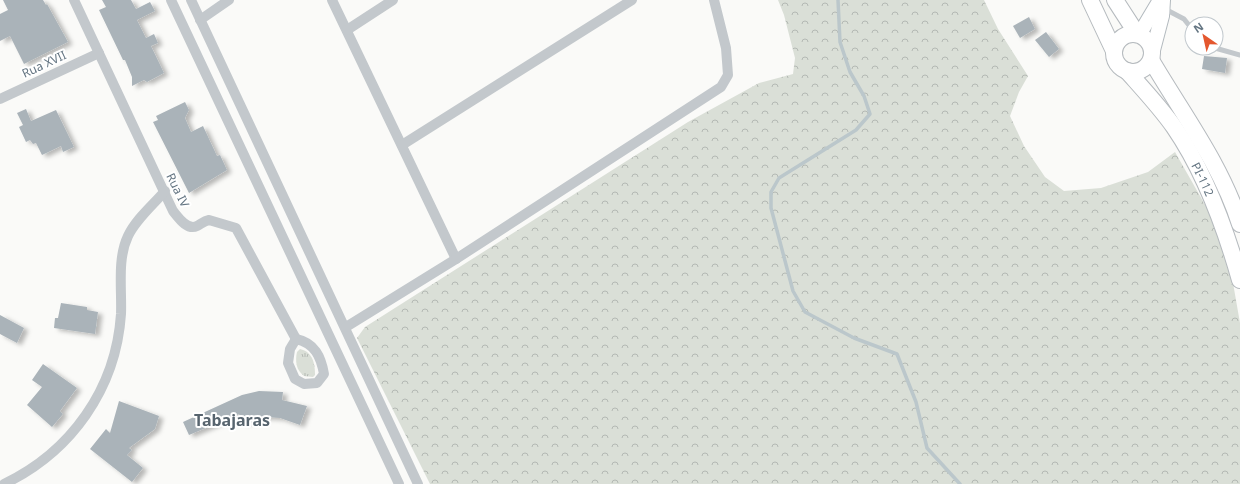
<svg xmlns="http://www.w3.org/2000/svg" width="1240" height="484" font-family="'Noto Sans',sans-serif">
	<defs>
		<pattern id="grass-tufts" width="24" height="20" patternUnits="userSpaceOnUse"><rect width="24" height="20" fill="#dadfd7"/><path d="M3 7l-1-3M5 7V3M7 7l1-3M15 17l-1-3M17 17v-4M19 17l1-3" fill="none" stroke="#b4b9b4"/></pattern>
		<pattern id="forest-crowns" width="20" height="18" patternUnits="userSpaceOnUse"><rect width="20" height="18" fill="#dadfd7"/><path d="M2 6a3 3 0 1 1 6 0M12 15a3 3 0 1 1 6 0" fill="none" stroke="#b4b9b4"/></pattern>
		<filter id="shadow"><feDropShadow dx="4.5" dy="2.5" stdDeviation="2" flood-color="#0004"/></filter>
	</defs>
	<rect width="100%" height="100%" fill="#fafaf8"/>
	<path fill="url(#grass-tufts)" d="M300 349C313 352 315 364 315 375L313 377 304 376C296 370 295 361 297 352Z"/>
	<polygon fill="url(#forest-crowns)" points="778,0 984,0 998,29 1028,76 1019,92 1010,116 1024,146 1045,177 1064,191 1101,188 1148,172 1175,152 1212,217 1233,283 1240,323 1240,484 430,484 357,338 365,327 688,122 759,83 793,74 795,58 784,15"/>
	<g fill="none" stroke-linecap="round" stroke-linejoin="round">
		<polyline stroke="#bbc7cb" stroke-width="3.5" points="838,0 840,42 850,72 864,96 870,114 856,130 779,178 771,192 771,208 793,291 805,312 854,338 897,354 916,402 927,448 960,484"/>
	</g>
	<g fill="#aab3b9" filter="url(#shadow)">
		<polygon points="3,0 43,0 46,5 47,4 68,42 24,64 10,36 0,41 0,14 8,10"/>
		<polygon points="102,0 131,0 136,9 150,2 155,11 137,20 146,38 154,34 158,43 151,46 164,73 147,82 144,80 132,86 132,77 125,60 123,60 99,10 106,7"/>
		<polygon points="1029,17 1035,29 1020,38 1013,26"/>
		<polygon points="1046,32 1059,49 1049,57 1035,40"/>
		<polygon points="1204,56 1227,58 1225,73 1202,69"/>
		<polygon points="185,102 189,110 185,118 191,132 203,126 217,156 220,155 227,170 189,193 153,122 158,120 156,116"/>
		<polygon points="26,109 31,121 56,110 74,147 63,152 61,146 42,155 36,143 33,144 30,140 26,142 19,127 23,125 17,113"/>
		<polygon points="61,303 87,307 87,310 98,312 95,334 54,328 55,318 58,318"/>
		<polygon points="0,315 24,328 17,343 0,334"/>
		<polygon points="43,364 77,388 60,411 63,414 52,427 27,405 42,387 32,380"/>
		<polygon points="259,391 283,392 282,400 307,406 300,425 280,418 266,417 244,423 239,414 189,435 183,422 242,395"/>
		<polygon points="119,401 159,416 155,429 129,448 132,450 127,455 143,468 132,482 90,449 106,429 110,433"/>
	</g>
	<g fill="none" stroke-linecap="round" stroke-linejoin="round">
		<g stroke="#b3babf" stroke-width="16">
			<g id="secondary">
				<polyline points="1139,35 1160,0"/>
				<polyline points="1152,54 1162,16 1163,0"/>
			</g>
		</g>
		<g stroke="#b5babe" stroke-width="18">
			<g id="primary">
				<polyline points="1090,0 1114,51"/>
				<polyline points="1115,0 1137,34"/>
				<circle cx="1133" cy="53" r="19"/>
				<path d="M1151 60C1182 113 1221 164 1240 224"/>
				<path id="s1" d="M1127 71C1143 89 1160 107 1174 127 1205 172 1225 227 1240 280"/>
			</g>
		</g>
		<g stroke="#c3c8cc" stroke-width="5">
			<polyline points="1163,8 1184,19 1192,29"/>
			<polyline points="1215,48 1240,55"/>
		</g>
		<g stroke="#c3c8cc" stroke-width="10">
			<path d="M74 0 173 211C178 217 187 231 197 226 201 224 204 221 209 220L236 228 296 339"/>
			<polyline points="171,0 399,484"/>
			<polyline points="191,0 418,484"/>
			<polyline points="332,0 456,259"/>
			<polyline points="200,20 229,0"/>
			<polyline points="347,30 393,0"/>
			<polyline points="0,99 99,53"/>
			<polyline points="402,145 632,0"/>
			<polyline points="346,327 456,259 721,87 728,75 726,48 714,0"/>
			<path d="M296 339C315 343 321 357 324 374L317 383 304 384 295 379 288 363 290 349Z"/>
			<path d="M4 484C71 452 116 389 121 314 122 289 117 259 128 236 136 219 153 205 165 191"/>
		</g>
		<use href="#secondary" stroke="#fff" stroke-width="14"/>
		<use href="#primary" stroke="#fff" stroke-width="16"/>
	</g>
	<g text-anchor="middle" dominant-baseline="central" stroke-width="4" stroke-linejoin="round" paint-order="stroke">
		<g font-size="12" fill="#657683" stroke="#fff">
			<text transform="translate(44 64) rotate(-25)">Rua XVII</text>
			<text stroke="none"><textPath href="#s1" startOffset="133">PI-112</textPath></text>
			<text transform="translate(178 190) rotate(64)">Rua IV</text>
		</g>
		<g font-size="16" font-weight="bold" fill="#57646e" stroke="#fff">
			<text x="232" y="420">Tabajaras</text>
		</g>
	</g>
	<g transform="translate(1204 36) rotate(326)"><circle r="19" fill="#ffffff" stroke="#c1c8cd"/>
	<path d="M0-3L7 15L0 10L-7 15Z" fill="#e4572e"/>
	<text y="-6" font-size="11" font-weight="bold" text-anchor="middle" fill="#657683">N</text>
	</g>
</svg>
